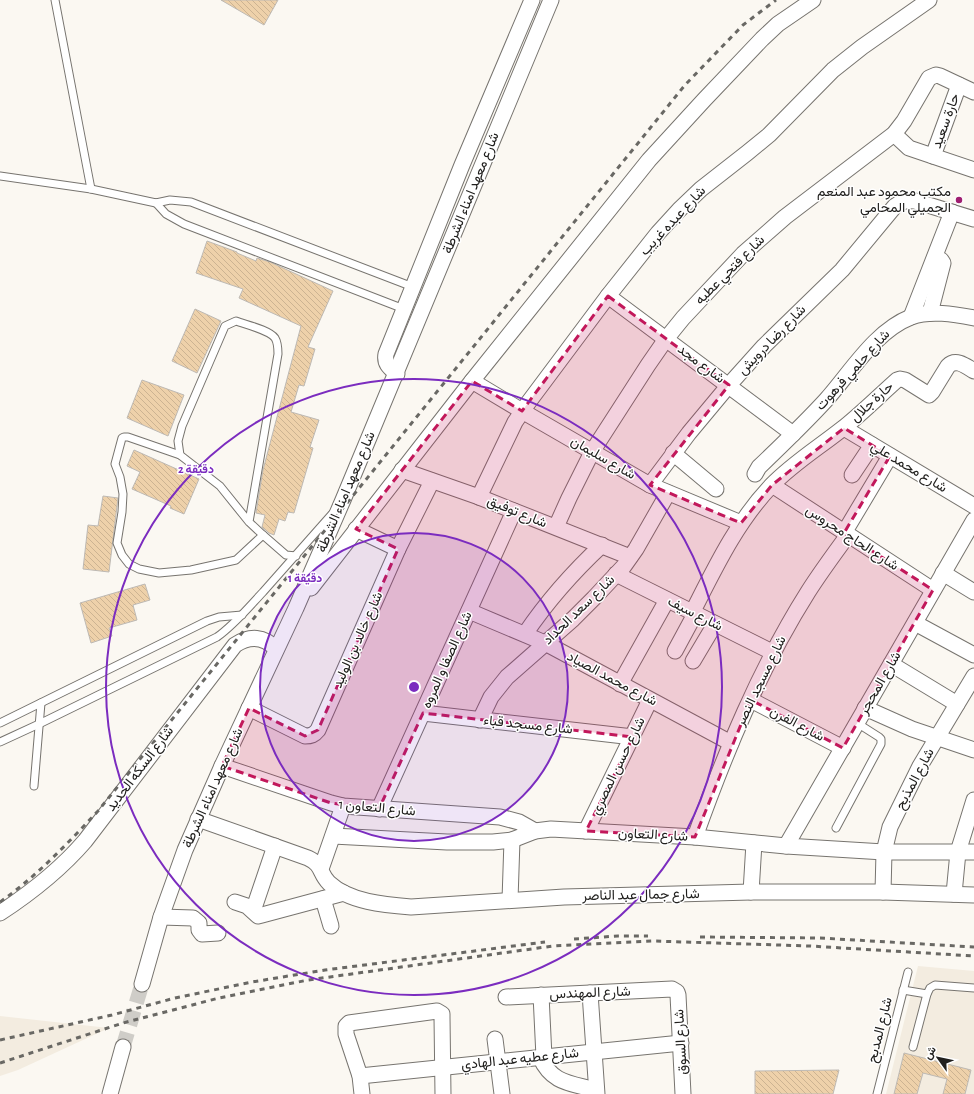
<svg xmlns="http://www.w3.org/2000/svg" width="974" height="1094" font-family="'Alegreya Sans',Vazirmatn,sans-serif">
	<defs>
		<pattern id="building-back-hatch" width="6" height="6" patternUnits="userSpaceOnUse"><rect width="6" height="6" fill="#eed1aa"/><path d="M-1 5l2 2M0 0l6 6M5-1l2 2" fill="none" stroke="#ccb392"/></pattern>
	</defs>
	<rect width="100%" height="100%" fill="#fbf8f2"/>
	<g fill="#f3ece0">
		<polygon points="918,966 974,971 974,1094 886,1094"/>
		<polygon points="0,1016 109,1028 18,1070 0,1076"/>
	</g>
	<g fill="url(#building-back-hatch)" stroke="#bdb9b4">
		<polygon points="221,0 278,0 264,25"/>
		<polygon points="207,241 237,252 237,253 256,261 257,258 270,262 333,291 308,347 315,349 304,386 299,385 291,412 319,420 310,447 313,448 294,513 288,512 285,521 279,519 274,535 269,533 262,527 265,515 256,513 263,470 301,326 239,298 243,289 196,273"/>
		<polygon points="195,309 221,321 197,373 172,361"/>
		<polygon points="142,380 184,395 168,436 127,418"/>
		<polygon points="134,450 199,479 184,514 170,508 171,506 132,489 140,472 127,466"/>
		<polygon points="103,496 118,498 109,572 83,569 88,525 98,526"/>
		<polygon points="145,584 150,600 133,605 137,620 109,628 112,636 91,643 80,603"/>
		<polygon points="904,1053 971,1070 965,1094 943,1094 947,1079 923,1073 917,1094 894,1094"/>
		<polygon points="839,1070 833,1094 755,1094 755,1071"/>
	</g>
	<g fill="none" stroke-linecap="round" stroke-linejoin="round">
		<polyline stroke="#cfcdc8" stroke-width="15" stroke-dasharray="15 8" stroke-linecap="butt" points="123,1047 142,984"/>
		<g stroke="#77746f" stroke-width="9">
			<g id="lane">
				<polyline points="55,0 91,189"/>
				<polyline points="0,176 91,189 156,203 170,200 191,202 413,287"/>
				<polyline points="156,203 166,214 184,224 404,309"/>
				<polyline points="180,455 128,437 124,437 122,438 115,464 120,477 123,494 122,512 117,543 122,555 129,564 139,569 159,573 191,570 236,560 263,535"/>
				<path d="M249 522 278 354C278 349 278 343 275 338 269 330 247 325 236 321L225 326 182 426 178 441 180 455 220 486 249 522 263 535 286 555 296 556"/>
				<polyline points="0,723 207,621 219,617 242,615"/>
				<path d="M0 742 39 724 217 637C234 625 248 608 263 592 286 566 309 540 332 514"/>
				<polyline points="34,786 41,703"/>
				<polyline points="836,828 881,744 881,739 879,737 857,723"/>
				<polyline points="903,990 927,994"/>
				<polyline points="913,1047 927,994 930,988 935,985 974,988"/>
				<polyline points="877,1094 908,972"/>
			</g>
		</g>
		<g stroke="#77746f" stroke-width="17">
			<g id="street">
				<polyline points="894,134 909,148 974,170"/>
				<polyline points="933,156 959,85"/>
				<polyline points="608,296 793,434"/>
				<polyline points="930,313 943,263 941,260 935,257"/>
				<polyline points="911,317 952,212"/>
				<path d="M397 374C390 368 384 364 386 354L462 165 532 0"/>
				<polyline points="472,381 522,411 650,485 741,523"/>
				<polyline points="844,428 974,506"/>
				<polyline points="673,453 716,489"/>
				<polyline points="402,470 479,497 630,557"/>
				<path d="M755 474 759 467C782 445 805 423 826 400 851 372 875 331 911 317 930 310 954 314 974 318"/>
				<polyline points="852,475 872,445"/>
				<path d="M650 485 689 433 729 385 764 346 842 270 895 206C902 201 907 200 915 201L974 219"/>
				<polyline points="772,485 933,590"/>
				<polyline points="479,497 515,422 528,403 608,296 658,233 679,210 701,189 747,153 769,135 833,70 862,47 929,0"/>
				<polyline points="556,527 569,498 592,452 648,365 666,339 683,318 743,254 785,217 894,134 904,121 929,78 936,75 940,76 974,92"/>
				<polyline points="356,529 398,549"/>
				<polyline points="844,533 890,456"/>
				<polyline points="943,573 974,592"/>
				<polyline points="616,574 774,653"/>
				<polyline points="311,588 472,381 649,160 704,100 762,39 778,24 813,0"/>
				<polyline points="469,611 545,643 731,743"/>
				<path d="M692 613C715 568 736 523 771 486 792 464 818 448 842 429 861 414 879 396 897 380L900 379 905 380 929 395 932 392 948 366C956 358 966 366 974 371"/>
				<polyline points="915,623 974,655"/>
				<path d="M525 634C548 600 572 573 602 545"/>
				<polyline points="675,651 695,614"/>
				<polyline points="693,661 715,624"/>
				<polyline points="891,664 957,704"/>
				<polyline points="620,684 667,600"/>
				<polyline points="751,700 843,748"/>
				<path d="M249 708 305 736C311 736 314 735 318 730L398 549 432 481"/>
				<polyline points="865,708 912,729 974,750"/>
				<polyline points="423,713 633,737"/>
				<polyline points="480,720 491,697 507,677 573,619 594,598 624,566 636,549 668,493"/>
				<polyline points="222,766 331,803 343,806 500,817 519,822 535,831"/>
				<polyline points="379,809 514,511"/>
				<path d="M198 819 308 858C323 865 319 873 329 883 349 902 385 905 411 907L564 897 751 892H883L974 895"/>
				<polyline points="586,831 650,700"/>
				<polyline points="333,836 447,842 493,842 512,840 535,831 551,829 695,837 786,846 884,852 974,852"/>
				<path d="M695 837C725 753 760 668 808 592 820 573 834 554 848 535"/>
				<polyline points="786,846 974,520"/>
				<polyline points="321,869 343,806"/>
				<polyline points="751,892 754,843"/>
				<polyline points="883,892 884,852 890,827 920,766 974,676"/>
				<polyline points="954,894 958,852 974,800"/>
				<polyline points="323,899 331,926"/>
				<polyline points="510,900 512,840"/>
				<polyline points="235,902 247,906 258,916 262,915 344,893"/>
				<polyline points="253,911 275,846"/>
				<path d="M0 913C32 892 60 870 85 841L235 645C250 635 264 636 276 649"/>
				<polyline points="161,917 193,918 199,923 199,930 202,934 218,933"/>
				<polyline points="142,984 161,917 185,850 222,766 296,608 343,500 551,0"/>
				<polyline points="590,993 597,1094"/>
				<polyline points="541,995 544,1057"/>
				<polyline points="506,997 672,989 677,992 678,995 683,1094"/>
				<polyline points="495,1039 502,1094"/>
				<path d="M540 1057C552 1084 571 1083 596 1090"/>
				<polyline points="360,1076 681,1043"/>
				<polyline points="110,1094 123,1047"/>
				<polyline points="362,1094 360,1076 346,1034 346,1026 349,1023 437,1011 442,1014 442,1017 443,1094"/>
			</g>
		</g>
		<use href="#lane" stroke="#fff" stroke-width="7"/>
		<use href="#street" stroke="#fff" stroke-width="15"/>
		<g stroke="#696864" stroke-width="3" stroke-dasharray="5 5" stroke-linecap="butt">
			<path d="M0 902C37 876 68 843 98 811L685 85 743 25 776 0"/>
			<polyline points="700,937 820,938 974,947"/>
			<polyline points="574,939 618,936 648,936"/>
			<polyline points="0,1040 112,1015 175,998 252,982 325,970 545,942"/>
			<polyline points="0,1063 123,1023 219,998 308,980 553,946 653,941 810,946 974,956"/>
		</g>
	</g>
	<path fill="#c2185b" fill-opacity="0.2" stroke="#c2185b" stroke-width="3" stroke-dasharray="8 5" stroke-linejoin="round" d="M608 296 729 385 650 485 741 523 772 485 844 428 890 456 844 533 933 590 843 748 751 700 695 837 586 831 633 737 423 713 379 809 331 803 222 766 249 708 305 736 318 730 398 549 356 529 472 381 522 411Z"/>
	<circle cx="414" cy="687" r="154" fill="#7b2cbf" fill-opacity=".12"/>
	<g fill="none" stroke="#7b2cbf" stroke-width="2">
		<circle cx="414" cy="687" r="154"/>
		<circle cx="414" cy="687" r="308"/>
	</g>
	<circle fill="#9f1e70" stroke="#fff" stroke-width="1.5" cx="959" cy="200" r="4"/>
	<g text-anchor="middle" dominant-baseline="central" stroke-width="3" stroke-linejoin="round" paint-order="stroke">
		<g font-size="14" fill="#21201e" stroke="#fff">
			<text transform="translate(946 121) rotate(-70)">حارة سعيد</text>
			<text transform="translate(471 193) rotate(-68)">شارع معهد امناء الشرطة</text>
			<text transform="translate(673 221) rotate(-47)">شارع عبده غريب</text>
			<text transform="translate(730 270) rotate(-45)">شارع فتحي عطيه</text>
			<text transform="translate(772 340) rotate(-46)">شارع رضا درويش</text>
			<text transform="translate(701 364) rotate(37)">شارع مجد</text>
			<text transform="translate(853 370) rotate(-48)">شارع حلمي فرهوت</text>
			<text transform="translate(872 402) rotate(-42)">حارة جلال</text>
			<text transform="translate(603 458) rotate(30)">شارع سليمان</text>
			<text transform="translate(909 467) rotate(31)">شارع محمد علي</text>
			<text transform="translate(346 492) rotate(-67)">شارع معهد امناء الشرطة</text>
			<text transform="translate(517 512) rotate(22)">شارع توفيق</text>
			<text transform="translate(852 538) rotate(33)">شارع الحاج محروس</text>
			<text transform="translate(579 610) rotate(-44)">شارع سعد الحداد</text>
			<text transform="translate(695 614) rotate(27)">شارع سيف</text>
			<text transform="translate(358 640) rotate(-66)">شارع خالد بن الوليد</text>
			<text transform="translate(447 660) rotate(-66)">شارع الصفا و المروه</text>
			<text transform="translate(612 679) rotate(28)">شارع محمد الصياد</text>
			<text transform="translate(761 681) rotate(-64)">شارع مسجد النصر</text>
			<text transform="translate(880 683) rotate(-60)">شارع المحجر</text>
			<text transform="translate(797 724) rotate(28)">شارع الفرن</text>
			<text transform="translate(528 725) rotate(6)">شارع مسجد قباء</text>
			<text transform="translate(618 766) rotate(-64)">شارع حسن المصري</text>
			<text transform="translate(140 769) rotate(-53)">شارع السكه الحديد</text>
			<text transform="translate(915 779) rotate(-62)">شارع المذبح</text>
			<text transform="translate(213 788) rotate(-66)">شارع معهد امناء الشرطة</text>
			<text transform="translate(377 808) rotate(5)">شارع التعاون 1</text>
			<text transform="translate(653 835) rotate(3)">شارع التعاون</text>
			<text transform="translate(641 895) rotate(-1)">شارع جمال عبد الناصر</text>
			<text transform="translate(590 993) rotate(-2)">شارع المهندس</text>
			<text transform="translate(880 1030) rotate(-76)">شارع المدبح</text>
			<text transform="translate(681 1042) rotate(-93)">شارع السوق</text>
			<text transform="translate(520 1059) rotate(-6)">شارع عطيه عبد الهادي</text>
		</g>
		<g font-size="14" fill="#21201e" stroke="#fff" text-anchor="end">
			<text x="951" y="192">مكتب محمود عبد المنعم<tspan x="951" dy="16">الجميلي المحامي</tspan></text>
		</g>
	</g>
	<circle cx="414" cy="687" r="6" fill="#7b2cbf" stroke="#fff" stroke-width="2"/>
	<g font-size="12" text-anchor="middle" font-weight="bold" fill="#7b2cbf" stroke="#fff" stroke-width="3" stroke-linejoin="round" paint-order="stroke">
		<text x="196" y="473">2 دقيقة</text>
		<text x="305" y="582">1 دقيقة</text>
	</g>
	<g transform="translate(938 1058) rotate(303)" stroke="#ffffff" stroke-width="3" paint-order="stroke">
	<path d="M0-3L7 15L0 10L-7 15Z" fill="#21201e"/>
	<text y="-6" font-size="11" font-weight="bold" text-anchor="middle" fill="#21201e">ش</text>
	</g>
</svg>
